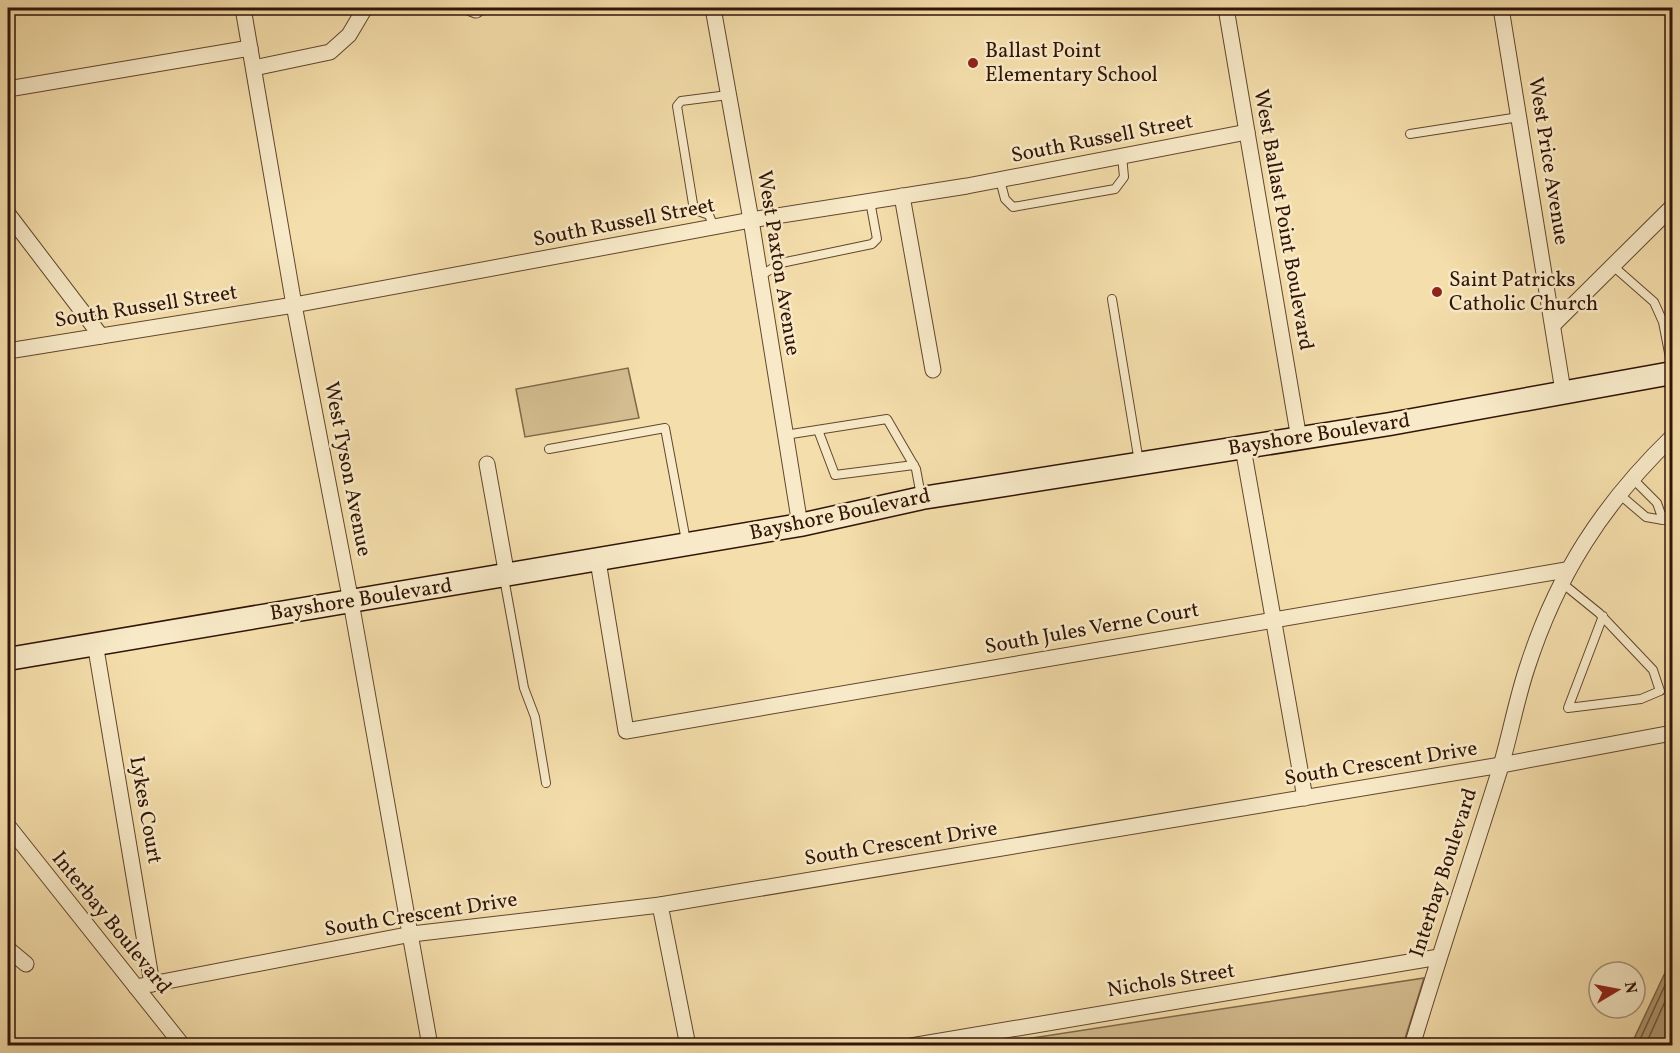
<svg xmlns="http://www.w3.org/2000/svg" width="1680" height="1053" font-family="Vollkorn,serif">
	<rect width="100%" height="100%" fill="#f4deab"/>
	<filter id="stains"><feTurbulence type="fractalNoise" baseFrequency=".00333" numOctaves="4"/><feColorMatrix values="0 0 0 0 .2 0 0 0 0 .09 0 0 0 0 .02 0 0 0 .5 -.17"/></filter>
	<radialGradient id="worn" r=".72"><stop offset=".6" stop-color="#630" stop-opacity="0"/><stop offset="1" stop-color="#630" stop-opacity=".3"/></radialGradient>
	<g fill="#d3bc8f" stroke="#82684a" stroke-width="1.5">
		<polygon points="628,368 639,418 525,437 516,389"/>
		<polygon points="1424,978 1403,1045 986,1045"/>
	</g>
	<polygon fill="#b29973" stroke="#7e6447" stroke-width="1.5" points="1672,958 1672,1045 1631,1045"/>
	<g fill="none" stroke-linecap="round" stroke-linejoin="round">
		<g stroke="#72563c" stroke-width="1.5">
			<polyline points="1637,1046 1672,970"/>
			<polyline points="1645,1046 1672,986"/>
		</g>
		<g stroke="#62462f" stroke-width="10">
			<g id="lane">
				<polyline points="1410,134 1519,117"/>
				<polyline points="1000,180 1005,199 1013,207 1115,189 1124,177 1122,156"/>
				<polyline points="714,227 709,215 698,211 693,204 677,106 681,101 728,95"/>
				<polyline points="1613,266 1654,302 1663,322 1672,368"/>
				<polyline points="760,276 781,263 872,244 877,239 870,201"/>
				<polyline points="1112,299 1139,462"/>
				<polyline points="818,430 835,475 914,465"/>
				<polyline points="785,435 887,419 916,469 921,496"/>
				<polyline points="549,449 665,428 686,541"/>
				<polyline points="1619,494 1646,517 1663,520 1657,503 1632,478"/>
				<polyline points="1663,520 1672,510"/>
				<polyline points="504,578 524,688 535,717 546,783"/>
				<polyline points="1562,583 1599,613 1653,670 1660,691 1641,699 1568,708 1603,616"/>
			</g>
		</g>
		<g stroke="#62462f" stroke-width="17">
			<g id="street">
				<polyline points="243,8 294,305 351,602 430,1046"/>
				<polyline points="471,8 476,10"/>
				<polyline points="713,8 751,220 800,525"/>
				<polyline points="1226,8 1299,439"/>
				<polyline points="1501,8 1563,391"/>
				<polyline points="254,68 330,52 349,35 365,8"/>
				<polyline points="8,89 250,48"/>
				<polyline points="902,196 933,370"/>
				<polyline points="8,214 101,336"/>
				<polyline points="1553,325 1672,207"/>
				<polyline points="8,351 294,305 751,220 967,186 1247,132"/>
				<polyline points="1243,448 1305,798"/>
				<polyline points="487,464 507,576"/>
				<polyline points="598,561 626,731 1566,570"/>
				<polyline points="95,643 152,984"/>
				<polyline points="8,826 183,1046"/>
				<polyline points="660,905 688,1046"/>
				<polyline points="8,949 26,964"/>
				<polyline points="136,987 412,934 660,905 1501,765 1672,733"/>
				<polyline points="911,1046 1439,957"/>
				<path d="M1412 1046C1440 953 1471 861 1500 769 1510 736 1516 701 1527 668 1557 575 1602 505 1672 437"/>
			</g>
		</g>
		<g stroke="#311406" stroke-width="25">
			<polyline id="secondary" points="8,659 800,525 922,498 1390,424 1672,373"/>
		</g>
		<use href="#lane" stroke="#f8eac8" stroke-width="8"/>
		<use href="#street" stroke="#f8eac8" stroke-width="15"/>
		<use href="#secondary" stroke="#f8eac8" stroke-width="22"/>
	</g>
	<g fill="#8f2418" stroke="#f8eac8" stroke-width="2">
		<circle cx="973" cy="63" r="6"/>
		<circle cx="1437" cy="292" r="6"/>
	</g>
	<g text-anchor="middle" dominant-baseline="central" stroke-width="5" stroke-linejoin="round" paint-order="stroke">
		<g font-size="21" fill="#311406" stroke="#f8eac8" text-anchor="start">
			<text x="985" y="51">Ballast Point<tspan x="985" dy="24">Elementary School</tspan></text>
			<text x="1449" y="280">Saint Patricks<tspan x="1449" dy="24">Catholic Church</tspan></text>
		</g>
		<g font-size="21" fill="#311406" stroke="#f8eac8">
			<text transform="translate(1102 139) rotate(-11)">South Russell Street</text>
			<text transform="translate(1548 161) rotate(81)">West Price Avenue</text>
			<text transform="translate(1283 220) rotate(80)">West Ballast Point Boulevard</text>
			<text transform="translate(624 223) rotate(-11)">South Russell Street</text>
			<text transform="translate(778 263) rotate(81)">West Paxton Avenue</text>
			<text transform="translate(146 307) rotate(-9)">South Russell Street</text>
			<text transform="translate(1319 435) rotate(-9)">Bayshore Boulevard</text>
			<text transform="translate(347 469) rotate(79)">West Tyson Avenue</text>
			<text transform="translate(840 515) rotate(-12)">Bayshore Boulevard</text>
			<text transform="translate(361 600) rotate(-9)">Bayshore Boulevard</text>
			<text transform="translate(1092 629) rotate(-10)">South Jules Verne Court</text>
			<text transform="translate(1381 764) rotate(-9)">South Crescent Drive</text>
			<text transform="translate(145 810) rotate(80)">Lykes Court</text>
			<text transform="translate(901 844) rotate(-9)">South Crescent Drive</text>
			<text transform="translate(1444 873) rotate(-72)">Interbay Boulevard</text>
			<text transform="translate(421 915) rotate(-9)">South Crescent Drive</text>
			<text transform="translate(111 923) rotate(51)">Interbay Boulevard</text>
			<text transform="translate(1171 981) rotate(-9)">Nichols Street</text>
		</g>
	</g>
	<rect width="1680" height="1053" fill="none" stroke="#f4deab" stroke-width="30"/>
	<rect x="9" y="9" width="1662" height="1035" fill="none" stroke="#311406" stroke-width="3"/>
	<rect x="15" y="15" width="1650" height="1023" fill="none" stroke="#311406" stroke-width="1.5"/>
	<g transform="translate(1617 990) rotate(80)"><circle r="28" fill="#f8eac8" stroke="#a8947a" stroke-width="1.5"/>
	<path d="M0-4.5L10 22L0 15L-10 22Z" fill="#8f2418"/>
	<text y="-9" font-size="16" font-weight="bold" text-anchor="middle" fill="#311406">N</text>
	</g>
	<rect width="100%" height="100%" filter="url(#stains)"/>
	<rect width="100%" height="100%" fill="url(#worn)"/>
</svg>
